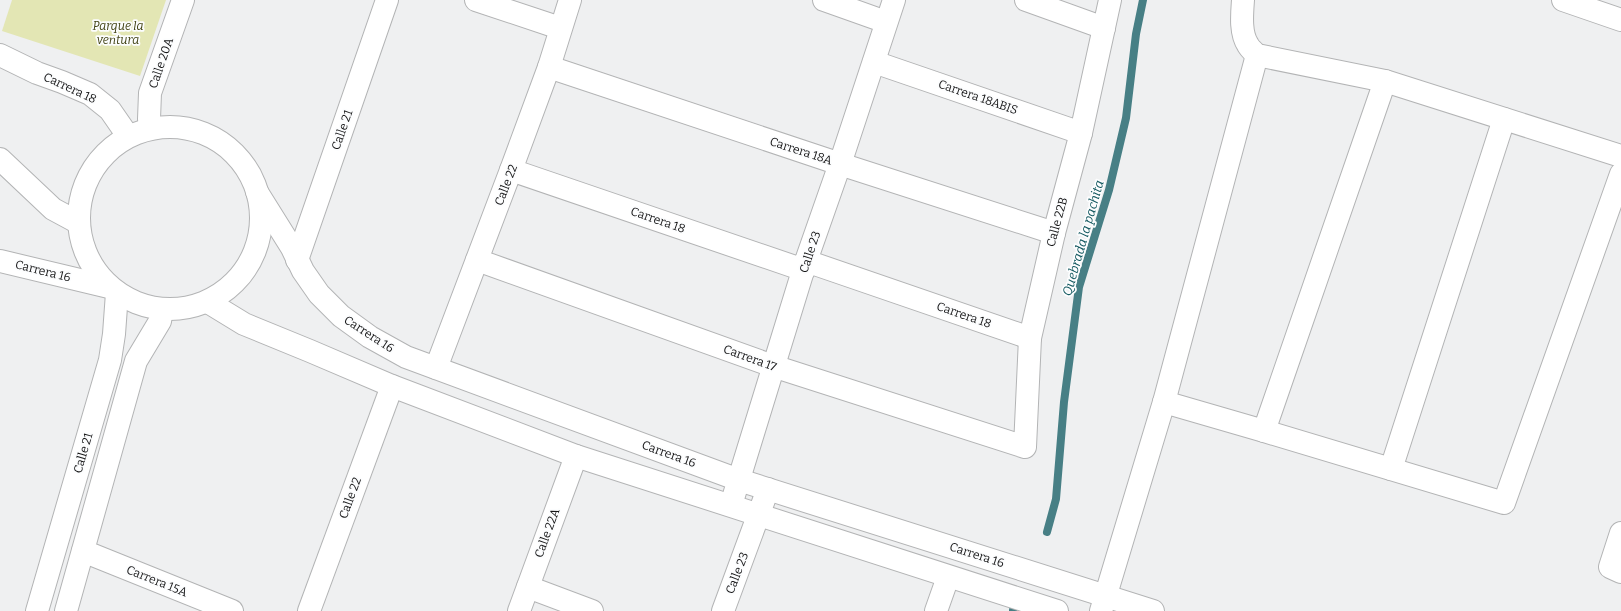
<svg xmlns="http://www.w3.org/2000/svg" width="1621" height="611" font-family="Bitter,serif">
	<rect width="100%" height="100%" fill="#eff0f1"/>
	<polygon fill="#e3e6b4" points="12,0 166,0 140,76 2,31"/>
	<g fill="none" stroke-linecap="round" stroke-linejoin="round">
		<g stroke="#477f85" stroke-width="8">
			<polyline points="1047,532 1056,499 1064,402 1079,287 1109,190 1126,118 1136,34 1143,0"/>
			<polyline points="1013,611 1013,610"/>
		</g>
		<g stroke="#b3b4b5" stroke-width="24">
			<g id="minor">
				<polyline points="476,0 560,28"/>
				<polyline points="824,0 886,22"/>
				<polyline points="1026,0 1104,28"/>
				<path d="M1243 0C1242 14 1240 33 1248 45 1250 49 1254 52 1257 55L1385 81 1621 156"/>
				<polyline points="1563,0 1621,20"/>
				<polyline points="874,62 1081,133"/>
				<polyline points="549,67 840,164 1054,233"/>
				<polyline points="152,128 149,119 150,93 183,0"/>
				<polyline points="511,170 804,270"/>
				<polyline points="297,260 387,0"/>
				<polyline points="477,260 773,366 1025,447 1030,338 1054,233 1081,133 1110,0"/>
				<polyline points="0,261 109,287"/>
				<polyline points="806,261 1030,338"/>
				<polyline points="436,368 511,170 549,67 570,0"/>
				<polyline points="1164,402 1264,431 1504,503 1621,174"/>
				<polyline points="1264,431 1385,81"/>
				<polyline points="1391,469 1504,119"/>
				<polyline points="731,505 806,261 840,164 894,0"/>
				<polyline points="1621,533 1610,567 1621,572"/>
				<polyline points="83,551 232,611"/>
				<polyline points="528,587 592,611"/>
				<polyline points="309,611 392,386"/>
				<polyline points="519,611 576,456"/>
				<polyline points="723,611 768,489"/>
				<polyline points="936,611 948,577"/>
				<polyline points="1101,611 1164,402 1257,55"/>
			</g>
		</g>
		<g stroke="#b3b4b5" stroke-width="24">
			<g id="tertiary">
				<polyline points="0,55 37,73 62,82 90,94 110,110 128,136"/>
				<circle cx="170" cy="218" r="91"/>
				<polyline points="0,159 53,209 79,223"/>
				<polyline points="257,192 292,248 303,271 319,294 341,316 370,337 406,357 739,480 1153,611"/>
				<polyline points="208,302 244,324 310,351 392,386 576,456 1057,611"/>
				<polyline points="37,611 110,360 114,334 117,293"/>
				<polyline points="66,611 136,361 160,321 162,310"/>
			</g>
		</g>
		<use href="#minor" stroke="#fff" stroke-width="22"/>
		<use href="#tertiary" stroke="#fff" stroke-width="22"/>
	</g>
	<g text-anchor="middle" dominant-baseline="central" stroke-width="3.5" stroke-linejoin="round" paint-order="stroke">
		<g font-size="12" font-style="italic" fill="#424315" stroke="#fcfdfe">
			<text x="118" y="26">Parque la<tspan x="118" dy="14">ventura</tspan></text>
		</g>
		<g font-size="12" fill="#171718" stroke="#fcfdfe">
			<text transform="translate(161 63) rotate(-71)">Calle 20A</text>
			<text transform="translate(70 88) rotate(25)">Carrera 18</text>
			<text transform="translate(978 97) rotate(19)">Carrera 18ABIS</text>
			<text transform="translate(342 130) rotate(-71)">Calle 21</text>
			<text transform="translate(801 151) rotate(18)">Carrera 18A</text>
			<text transform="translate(506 185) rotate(-69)">Calle 22</text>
			<text transform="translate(658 220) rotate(19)">Carrera 18</text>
			<text transform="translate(1057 222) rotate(-75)">Calle 22B</text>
			<text transform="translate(810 252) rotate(-72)">Calle 23</text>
			<text transform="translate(43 271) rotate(14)">Carrera 16</text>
			<text transform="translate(964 315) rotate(19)">Carrera 18</text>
			<text transform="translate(369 334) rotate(33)">Carrera 16</text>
			<text transform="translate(750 358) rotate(20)">Carrera 17</text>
			<text transform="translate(83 453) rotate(-74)">Calle 21</text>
			<text transform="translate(669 454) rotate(20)">Carrera 16</text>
			<text transform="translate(350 498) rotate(-70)">Calle 22</text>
			<text transform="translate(547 533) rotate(-70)">Calle 22A</text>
			<text transform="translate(977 555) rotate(18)">Carrera 16</text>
			<text transform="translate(737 573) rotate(-69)">Calle 23</text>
			<text transform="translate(157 581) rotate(22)">Carrera 15A</text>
		</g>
		<g font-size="13" font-style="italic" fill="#145960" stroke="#fcfdfe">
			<text transform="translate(1083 238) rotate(-74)">Quebrada la pachita</text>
		</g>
	</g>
</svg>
